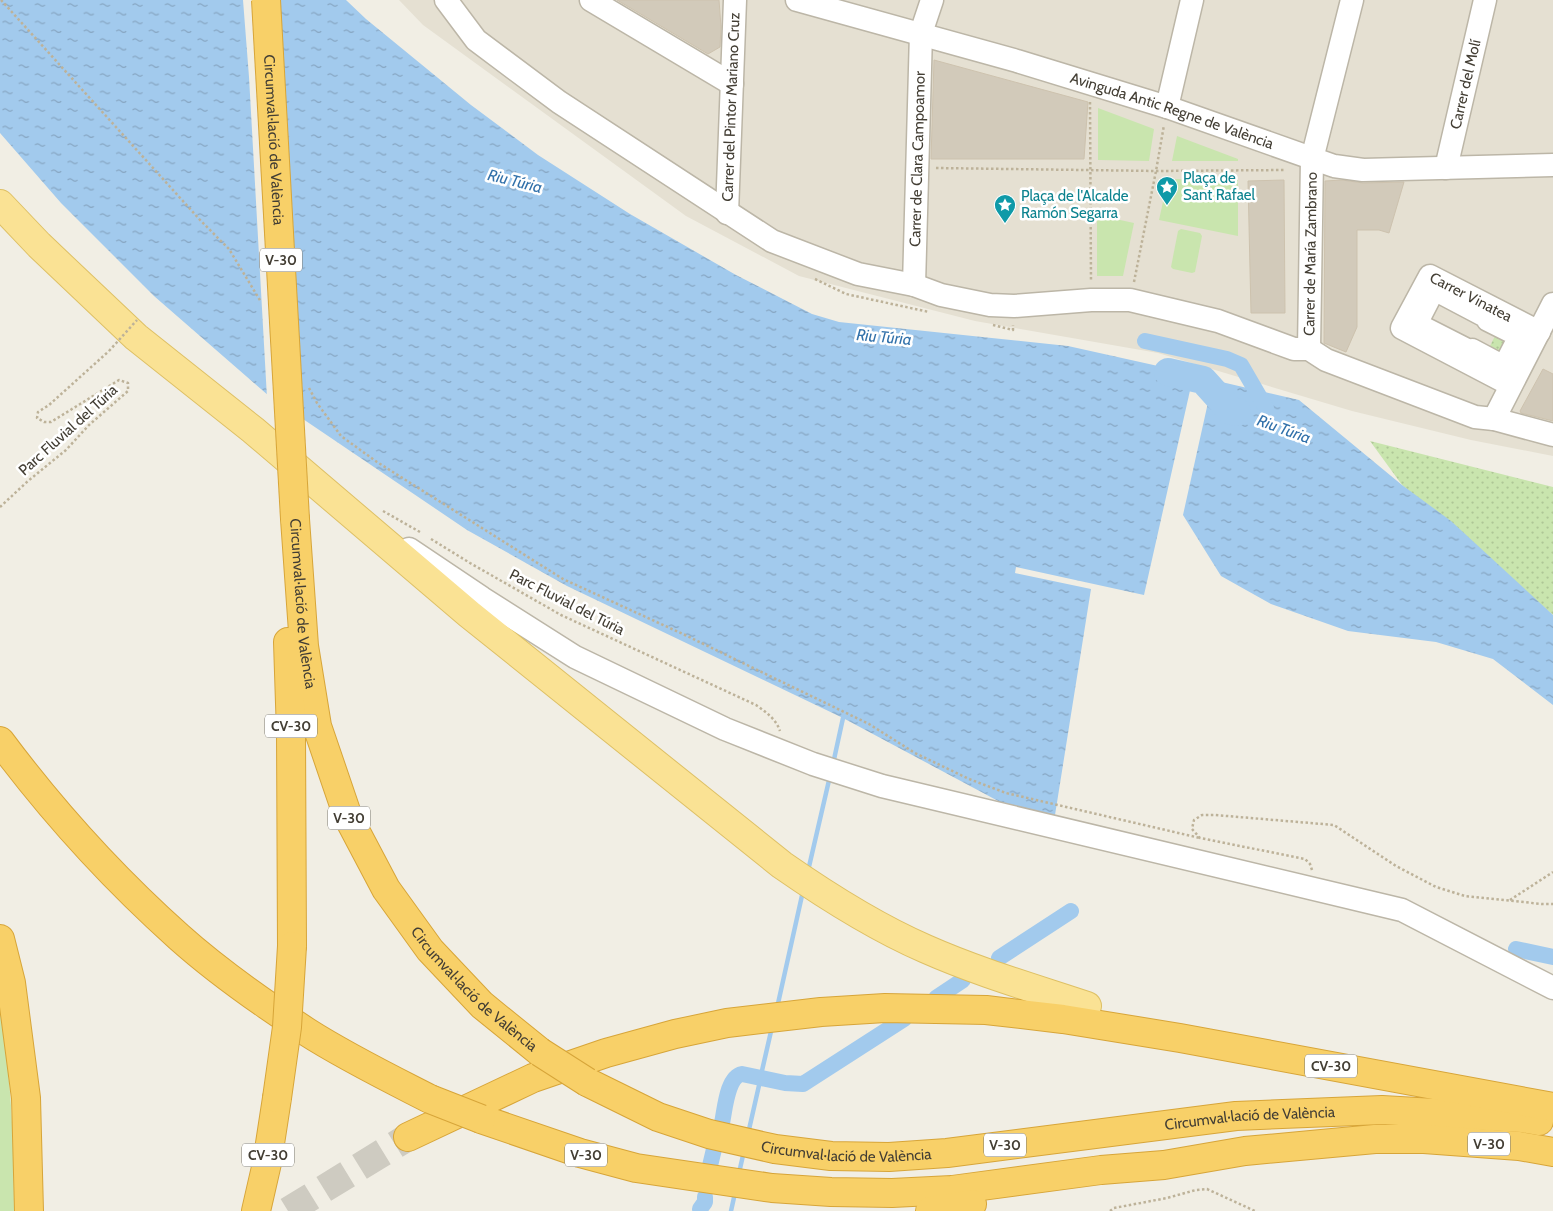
<svg xmlns="http://www.w3.org/2000/svg" width="1553" height="1211" font-family="Cabin,sans-serif">
	<defs>
		<pattern id="park-dots" width="8" height="8" patternUnits="userSpaceOnUse" patternTransform="scale(1.25)"><rect width="8" height="8" fill="#c9e5ae"/><path d="M2 2h.1M6 6h.1" fill="none" stroke="#aec696" stroke-width="1.8" stroke-linecap="round"/></pattern>
		<pattern id="water-ripples" width="26" height="14" patternUnits="userSpaceOnUse" patternTransform="scale(1.25)"><rect width="26" height="14" fill="#a2caed"/><path d="M2 4q2-2 4 0t4 0M15 11q2-2 4 0t4 0" fill="none" stroke="#86a5c1"/></pattern>
	</defs>
	<rect width="100%" height="100%" fill="#f1eee4"/>
	<polygon fill="#e5e0d2" points="399,0 1553,0 1553,456 1471,440 1352,411 1158,353 975,321 799,276 686,216 423,25"/>
	<g fill="#c9e5ae">
		<polygon points="1098,108 1154,129 1149,161 1098,160"/>
		<polygon points="1177,136 1238,159 1238,161 1172,161"/>
		<polygon points="1168,179 1238,180 1238,236 1159,220"/>
		<polygon points="1097,215 1134,223 1123,276 1097,276"/>
		<polygon points="1181,229 1200,233 1202,236 1195,272 1192,273 1173,269 1171,267 1178,231"/>
		<path d="M0 1010C5 1030 6 1050 8 1071 13 1118 14 1164 14 1211H0Z"/>
	</g>
	<g fill="url(#park-dots)">
		<polygon points="1500,326 1520,336 1506,362 1487,352"/>
		<polygon points="1370,441 1553,487 1553,615 1402,485"/>
	</g>
	<g fill="url(#water-ripples)">
		<polygon points="0,0 346,0 366,19 471,105 538,155 630,214 736,275 812,314 839,322 1068,346 1203,376 1202,384 1188,381 1187,385 1191,386 1144,595 1016,567 1015,573 1091,589 1055,815 1000,802 843,718 567,586 467,530 269,396 154,296 61,203 0,133"/>
		<polygon points="1213,380 1299,400 1402,485 1451,521 1553,615 1553,705 1493,659 1436,642 1348,631 1271,604 1221,576 1183,515"/>
	</g>
	<polygon fill="#f1eee4" points="243,0 278,0 302,422 267,398 249,77"/>
	<g fill="none" stroke-linecap="round" stroke-linejoin="round">
		<g stroke="#a2caed" stroke-width="4.5">
			<polyline points="833,764 843,718"/>
			<polyline points="808,871 830,776"/>
			<polyline points="777,1008 803,891"/>
			<polyline points="761,1075 772,1027"/>
			<polyline points="748,1134 760,1081"/>
			<polyline points="739,1173 744,1151"/>
			<polyline points="731,1211 735,1193"/>
		</g>
		<g stroke="#a2caed" stroke-width="16">
			<polyline points="1145,341 1227,359 1241,365 1266,408"/>
			<polyline points="1516,949 1553,957"/>
			<polyline points="999,958 1071,911"/>
			<polyline points="936,998 963,980"/>
			<path d="M722 1123C725 1109 727 1077 742 1074L785 1083 803 1084 904 1019"/>
			<polyline points="709,1170 714,1149"/>
			<polyline points="700,1209 705,1202 705,1197"/>
		</g>
		<polyline stroke="#a2caed" stroke-width="28" points="1168,372 1203,380 1231,411 1237,412"/>
	</g>
	<g fill="#d2caba" stroke="#cdc2ae">
		<polygon points="617,0 719,0 721,27 720,47 708,54"/>
		<polygon points="934,60 1088,102 1084,159 931,159"/>
		<polygon points="1284,180 1285,313 1251,313 1248,181"/>
		<polygon points="1342,180 1363,183 1404,182 1389,233 1379,230 1357,230 1357,327 1346,352 1324,343 1325,181"/>
		<polygon points="1543,369 1553,374 1553,421 1521,413 1520,411"/>
	</g>
	<g fill="none" stroke-linecap="round" stroke-linejoin="round">
		<polyline stroke="#cecbc1" stroke-width="28" stroke-dasharray="28 14" stroke-linecap="butt" points="288,1211 408,1137"/>
		<g stroke="#bcb6a7" stroke-width="25">
			<g id="minor">
				<polyline points="446,0 476,40 559,102 772,241 858,274 914,285 941,295 990,305 1014,306 1091,300 1130,300 1218,321 1294,349 1309,349 1326,360 1475,417 1494,419 1553,435"/>
				<polyline points="591,0 732,84"/>
				<path id="s1" d="M797 0 1017 61 1167 107 1334 166 1363 170 1553 165"/>
				<polyline points="1167,107 1192,0"/>
				<path id="s2" d="M1446 168 1485 0"/>
				<path id="s3" d="M727 213 735 0"/>
				<path id="s4" d="M914 285 921 33 932 0"/>
				<polygon points="1434,289 1489,318 1488,320 1520,336 1504,367 1472,350 1471,352 1416,324"/>
				<path id="s5" d="M1309 349 1312 159 1352 0"/>
				<path id="s6" d="M1511 385 1402 328 1430 276 1539 332"/>
				<polyline points="1494,419 1553,304"/>
				<polyline points="409,549 482,598 575,657 725,729 813,764 882,786 1402,910 1553,988"/>
			</g>
		</g>
		<g stroke="#dec065" stroke-width="30">
			<path id="major" d="M0 204 39 245 136 337 253 430 469 614 782 865C828 897 875 927 926 949 978 972 1033 988 1087 1006"/>
		</g>
		<g stroke="#d7a539" stroke-width="30">
			<g id="highway">
				<path id="s7" d="M295 519 304 646 317 726 348 817 386 889 430 950 482 1005 540 1052"/>
				<polyline points="288,642 291,734 292,946"/>
				<path d="M0 741C53 812 113 878 179 937 217 971 264 1004 307 1032 346 1057 389 1078 430 1099"/>
				<polyline points="0,939 11,983 26,1098 29,1211"/>
				<path id="s8" d="M587 1082 658 1117 709 1134 775 1149 831 1156 889 1157 947 1153 1236 1116 1382 1110 1522 1118 1539 1121"/>
				<polyline points="481,1119 580,1153 636,1168 772,1188 831,1192 892,1193 952,1190 1101,1170 1164,1165 1245,1151 1375,1139 1424,1139 1519,1146 1553,1152"/>
				<polyline points="408,1137 533,1078 606,1053 675,1034 727,1023 821,1012 885,1008 986,1010 1063,1019 1180,1038 1553,1107"/>
				<polyline points="256,1211 267,1163 277,1098"/>
				<polyline points="930,1211 972,1204"/>
			</g>
		</g>
		<g stroke="#bdb299" stroke-width="2.5" stroke-dasharray="2.5 2.5" stroke-linecap="butt">
			<polyline points="1,0 201,221 229,249 261,302"/>
			<polyline points="1090,102 1091,282"/>
			<polyline points="936,168 1156,171 1285,170"/>
			<polyline points="815,279 846,294 929,312"/>
			<polyline points="1134,282 1156,171 1164,125"/>
			<polyline points="993,325 1013,330 1013,325"/>
			<polyline points="309,388 317,403 341,436 377,462 563,579 685,635 869,724 915,753 969,779 1006,793 1200,838"/>
			<polyline points="0,507 28,481 66,450 89,425 128,391 128,383 119,380 51,422 44,422 37,418 38,412 49,405 109,351"/>
			<polyline points="383,511 420,532"/>
			<path d="M431 539 470 563 561 615 756 705C766 712 776 719 780 731"/>
			<polyline points="1312,870 1310,864 1305,859 1200,838 1192,829 1194,820 1202,815 1215,815 1334,825 1396,866 1436,887 1465,896 1542,904 1553,904"/>
			<polyline points="1510,900 1553,872"/>
			<polyline points="1110,1211 1114,1208 1167,1198 1196,1190 1207,1189 1255,1211"/>
		</g>
		<use href="#minor" stroke="#fff" stroke-width="22"/>
		<use href="#major" stroke="#fae294" stroke-width="28"/>
		<use href="#highway" stroke="#f8d068" stroke-width="28"/>
		<g stroke="#d7a539" stroke-width="30" stroke-linecap="butt">
			<g id="highway-bridge">
				<path id="s9" d="M266 0 295 519"/>
				<polyline points="540,1052 587,1082"/>
				<polyline points="277,1098 287,1027 292,946"/>
				<polyline points="430,1099 481,1119"/>
			</g>
		</g>
		<polyline stroke="#bdb299" stroke-width="2.5" stroke-dasharray="2.5 2.5" stroke-linecap="butt" points="109,351 137,320"/>
		<use href="#highway-bridge" stroke="#f8d068" stroke-width="28"/>
	</g>
	<defs>
		<g id="sight-pin" transform="scale(1.125)"><path d="M0 17L-7.5 6A9.5 9.5 0 1 1 7.5 6Z" fill="#0f9aa8" stroke="#fff"/><path d="M0-6L1.8-2.2L6-1.7L2.9 1.2L3.7 5.4L0 3.3L-3.7 5.4L-2.9 1.2L-6-1.7L-1.8-2.2Z" fill="#fff"/></g>
	</defs>
	<g fill-rule="evenodd">
		<use href="#sight-pin" x="1167" y="187"/>
		<use href="#sight-pin" x="1005" y="205"/>
	</g>
	<g text-anchor="middle" dominant-baseline="central" stroke-width="5" stroke-linejoin="round" paint-order="stroke">
		<g fill="#fff" stroke="#7b7871" stroke-width="1">
			<rect x="260" y="248.5" width="42" height="23" rx="4"/>
			<rect x="265" y="714.5" width="52" height="23" rx="4"/>
			<rect x="328" y="806.5" width="42" height="23" rx="4"/>
			<rect x="1305" y="1054.5" width="52" height="23" rx="4"/>
			<rect x="1468" y="1132.5" width="42" height="23" rx="4"/>
			<rect x="984" y="1133.5" width="42" height="23" rx="4"/>
			<rect x="242" y="1143.5" width="52" height="23" rx="4"/>
			<rect x="565" y="1143.5" width="42" height="23" rx="4"/>
		</g>
		<g font-size="14" font-weight="bold" fill="#433e34">
			<text x="281" y="260">V-30</text>
			<text x="291" y="726">CV-30</text>
			<text x="349" y="818">V-30</text>
			<text x="1331" y="1066">CV-30</text>
			<text x="1489" y="1144">V-30</text>
			<text x="1005" y="1145">V-30</text>
			<text x="268" y="1155">CV-30</text>
			<text x="586" y="1155">V-30</text>
		</g>
		<g font-size="15" fill="#433e34" stroke="#fff">
			<text stroke="none"><textPath href="#s2" startOffset="86">Carrer del Molí</textPath></text>
			<text stroke="none"><textPath href="#s3" startOffset="106">Carrer del Pintor Mariano Cruz</textPath></text>
			<text stroke="none"><textPath href="#s1" startOffset="391">Avinguda Antic Regne de València</textPath></text>
			<text stroke="none"><textPath href="#s9" startOffset="140">Circumval·lació de València</textPath></text>
			<text stroke="none"><textPath href="#s4" startOffset="126">Carrer de Clara Campoamor</textPath></text>
			<text stroke="none"><textPath href="#s5" startOffset="95">Carrer de María Zambrano</textPath></text>
			<text stroke="none"><textPath href="#s6" startOffset="228">Carrer Vinatea</textPath></text>
			<text transform="translate(68 430) rotate(-42)">Parc Fluvial del Túria</text>
			<text transform="translate(567 602) rotate(27)">Parc Fluvial del Túria</text>
			<text stroke="none"><textPath href="#s7" startOffset="85">Circumval·lació de València</textPath></text>
			<text stroke="none"><textPath href="#s7" startOffset="520">Circumval·lació de València</textPath></text>
			<text stroke="none"><textPath href="#s8" startOffset="678">Circumval·lació de València</textPath></text>
			<text stroke="none"><textPath href="#s8" startOffset="272">Circumval·lació de València</textPath></text>
		</g>
		<g font-size="15" fill="#0d838f" stroke="#fff" text-anchor="start">
			<text x="1183" y="178">Plaça de<tspan x="1183" dy="17">Sant Rafael</tspan></text>
			<text x="1021" y="196">Plaça de l'Alcalde<tspan x="1021" dy="17">Ramón Segarra</tspan></text>
		</g>
		<g font-size="16" font-style="italic" fill="#3271aa" stroke="#fff">
			<text transform="translate(515 181) rotate(14)">Riu Túria</text>
			<text transform="translate(884 337) rotate(5)">Riu Túria</text>
			<text transform="translate(1284 429) rotate(20)">Riu Túria</text>
		</g>
	</g>
</svg>
